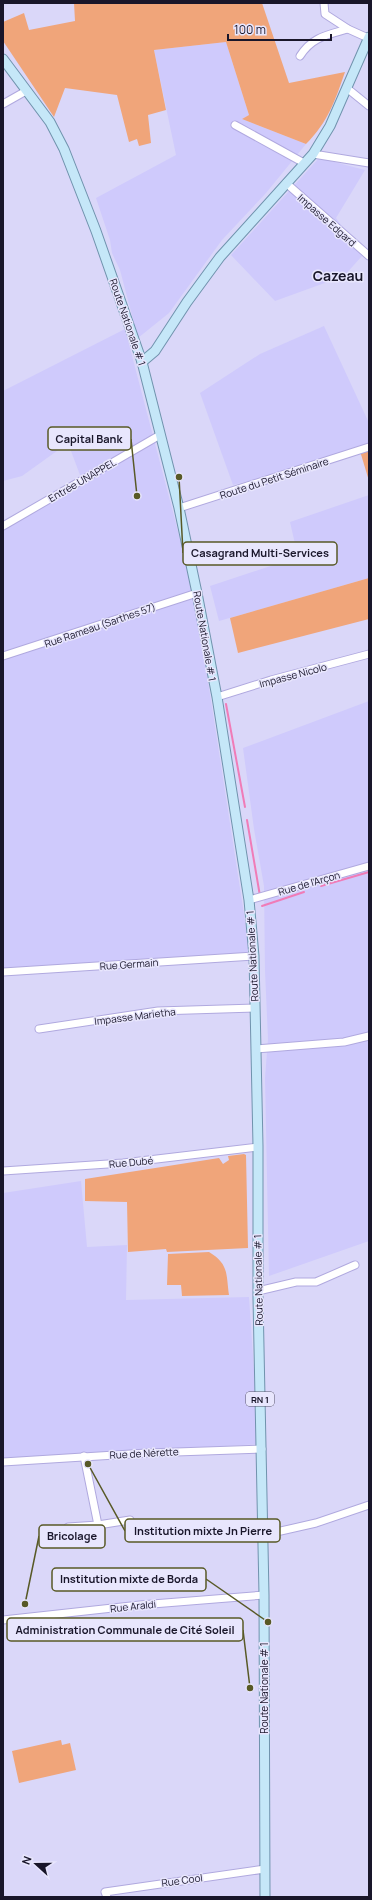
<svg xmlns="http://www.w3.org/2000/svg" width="372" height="1900" font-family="Manrope,sans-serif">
	<rect width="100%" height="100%" fill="#dad7f9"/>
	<g fill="#cfcafc">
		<polygon points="226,42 249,115 242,119 306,144 266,193 222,240 169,313 138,338 120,270 112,253 110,240 96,198 176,155 154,50"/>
		<polygon points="319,158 365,170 336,218 362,256 344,276 275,301 231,255"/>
		<polygon points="324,326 369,423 369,449 233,485 200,393 260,354"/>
		<polygon points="125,329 180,539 193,584 250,953 3,970 3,530 81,486 80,475 68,443 22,476 3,481 3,391"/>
		<polygon points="369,495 369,578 219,621 210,586 298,557 290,522"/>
		<polygon points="369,701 369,1241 269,1276 265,1078 268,1039 265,971 264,886 254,829 243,748"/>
		<polygon points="81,1181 87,1247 127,1245 126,1300 249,1297 259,1444 3,1459 3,1193"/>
	</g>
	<g fill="#f0a57a">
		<path d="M74 3H262L289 83 345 72C335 101 328 122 306 144L242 119 249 115 226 42 154 50 166 110 148 115 151 143 139 146 137 139 129 142 117 95 65 88 54 117 3 41V22L24 13 29 30 75 21Z"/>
		<polygon points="369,449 369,481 360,451"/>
		<polygon points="369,578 369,619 238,653 230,618"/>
		<polygon points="244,1154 246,1155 248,1248 167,1252 166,1249 128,1252 127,1202 85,1201 85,1179 219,1158 223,1164 229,1160 228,1156"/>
		<path d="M209 1252C229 1264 226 1274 229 1295L182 1296 181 1285H167L168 1254Z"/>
		<polygon points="61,1740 62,1745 70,1743 76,1770 19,1783 12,1751"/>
	</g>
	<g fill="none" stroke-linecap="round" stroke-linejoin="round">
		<g stroke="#f07cb7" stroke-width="2">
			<polyline points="226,704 245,807"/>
			<polyline points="247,820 260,896"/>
			<polyline points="321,886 369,872"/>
			<polyline points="262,906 304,892"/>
		</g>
		<g stroke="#b0a9df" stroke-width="9">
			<g id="minor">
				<polyline points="324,3 325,14 348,29 368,38"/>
				<path d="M300 56C312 37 327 35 348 29"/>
				<polyline points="348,89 369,106"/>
				<polyline points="3,104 26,91"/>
				<polyline points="235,125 304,163"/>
				<polyline points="313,154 369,163"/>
				<polyline points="286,183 369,256"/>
				<polyline points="179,508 369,447"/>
				<polyline points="3,526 160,435"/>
				<polyline points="3,656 197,593"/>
				<polyline points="217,697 271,680 369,654"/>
				<polyline points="249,900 369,866"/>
				<polyline points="3,972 254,956"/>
				<polyline points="39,1029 158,1011 255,1008"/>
				<polyline points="256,1049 344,1042 369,1036"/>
				<polyline points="3,1171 123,1163 258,1147"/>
				<polyline points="258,1291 296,1282 316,1282 355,1265"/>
				<polyline points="84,1456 98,1525"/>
				<polyline points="3,1462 147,1453 262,1449"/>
				<polyline points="68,1527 98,1525 130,1520"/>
				<polyline points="263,1535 316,1523 369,1505"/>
				<polyline points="3,1620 140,1605 264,1595"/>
				<polyline points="107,1897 105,1892 265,1869"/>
			</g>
		</g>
		<g stroke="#7093ad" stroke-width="11">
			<g id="major">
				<polyline points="3,59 50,122 64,149 96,231 142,362 179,508 197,593 217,697 249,900 254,956 258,1146 258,1298 264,1595 265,1897"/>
				<polyline points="142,362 155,351 187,302 220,257 313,154 330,126 369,37"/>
			</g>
		</g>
		<use href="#minor" stroke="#fff" stroke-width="7"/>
		<use href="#major" stroke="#c5e7f8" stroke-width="9"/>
	</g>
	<g text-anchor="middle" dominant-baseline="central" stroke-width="3" stroke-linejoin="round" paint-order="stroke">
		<rect fill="#e8e6fd" stroke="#575469" stroke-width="1" x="246" y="1392" width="28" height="14" rx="3"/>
		<g font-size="9" font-weight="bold" fill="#19162a">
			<text x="260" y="1399">RN 1</text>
		</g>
		<g font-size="10" fill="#19162a" stroke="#e8e6fd">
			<text transform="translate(327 220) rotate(41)">Impasse Edgard</text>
			<text transform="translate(128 322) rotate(71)">Route Nationale # 1</text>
			<text transform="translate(274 478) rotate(-18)">Route du Petit Séminaire</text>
			<text transform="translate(82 480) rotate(-30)">Entrée UNAPPEL</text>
			<text transform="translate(100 625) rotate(-19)">Rue Rameau (Sarthes 57)</text>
			<text transform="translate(205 636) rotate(80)">Route Nationale # 1</text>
			<text transform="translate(293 675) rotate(-15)">Impasse Nicolo</text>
			<text transform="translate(309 883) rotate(-16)">Rue de l'Arçon</text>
			<text transform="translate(252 956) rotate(-93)">Route Nationale # 1</text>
			<text transform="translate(129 964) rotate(-4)">Rue Germain</text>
			<text transform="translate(135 1016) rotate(-7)">Impasse Marietha</text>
			<text transform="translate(131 1162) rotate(-5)">Rue Dubé</text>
			<text transform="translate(258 1280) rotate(-91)">Route Nationale # 1</text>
			<text transform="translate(144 1453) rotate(-3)">Rue de Nérette</text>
			<text transform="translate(133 1606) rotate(-6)">Rue Araldi</text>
			<text transform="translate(264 1688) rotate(-90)">Route Nationale # 1</text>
			<text transform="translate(182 1880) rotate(-8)">Rue Cool</text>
		</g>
		<g font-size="14" font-weight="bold" fill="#19162a" stroke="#e8e6fd">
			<text x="338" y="275">Cazeau</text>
		</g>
	</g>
	<path fill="none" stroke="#585926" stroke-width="1.5" d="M137 496L131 439M179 477L183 553M88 1464L125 1531M25 1604L39 1536M268 1622L206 1579M250 1688L243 1630"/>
	<g fill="#585926" stroke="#e8e6fd" stroke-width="1.5">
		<circle cx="137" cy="496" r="4"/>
		<circle cx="179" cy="477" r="4"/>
		<circle cx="88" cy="1464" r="4"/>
		<circle cx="25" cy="1604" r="4"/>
		<circle cx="268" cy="1622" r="4"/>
		<circle cx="250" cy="1688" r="4"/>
	</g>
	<g fill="#e8e6fd" stroke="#585926" stroke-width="1.5">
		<rect x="48" y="427" width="83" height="23" rx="4"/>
		<rect x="183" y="542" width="154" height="23" rx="4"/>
		<rect x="125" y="1519" width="155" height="23" rx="4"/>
		<rect x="39" y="1525" width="66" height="23" rx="4"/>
		<rect x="52" y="1568" width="154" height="23" rx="4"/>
		<rect x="7" y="1618" width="236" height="23" rx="4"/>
	</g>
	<g font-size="11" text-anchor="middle" font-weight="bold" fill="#19162a">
		<text x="89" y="443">Capital Bank</text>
		<text x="260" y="557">Casagrand Multi-Services</text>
		<text x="203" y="1535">Institution mixte Jn Pierre</text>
		<text x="72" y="1540">Bricolage</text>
		<text x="129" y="1583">Institution mixte de Borda</text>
		<text x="125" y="1634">Administration Communale de Cité Soleil</text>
	</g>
	<rect width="372" height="1900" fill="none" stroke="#19162a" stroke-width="8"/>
	<g transform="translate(36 1864) rotate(291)" stroke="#e8e6fd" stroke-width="3" paint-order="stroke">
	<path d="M0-3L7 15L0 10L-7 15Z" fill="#19162a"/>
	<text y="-6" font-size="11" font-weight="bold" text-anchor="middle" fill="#19162a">N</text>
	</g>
	<path d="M228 34v6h103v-6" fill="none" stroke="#19162a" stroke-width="2"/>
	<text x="234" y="34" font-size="12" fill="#19162a" stroke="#e8e6fd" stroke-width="3" paint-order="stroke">100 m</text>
</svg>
